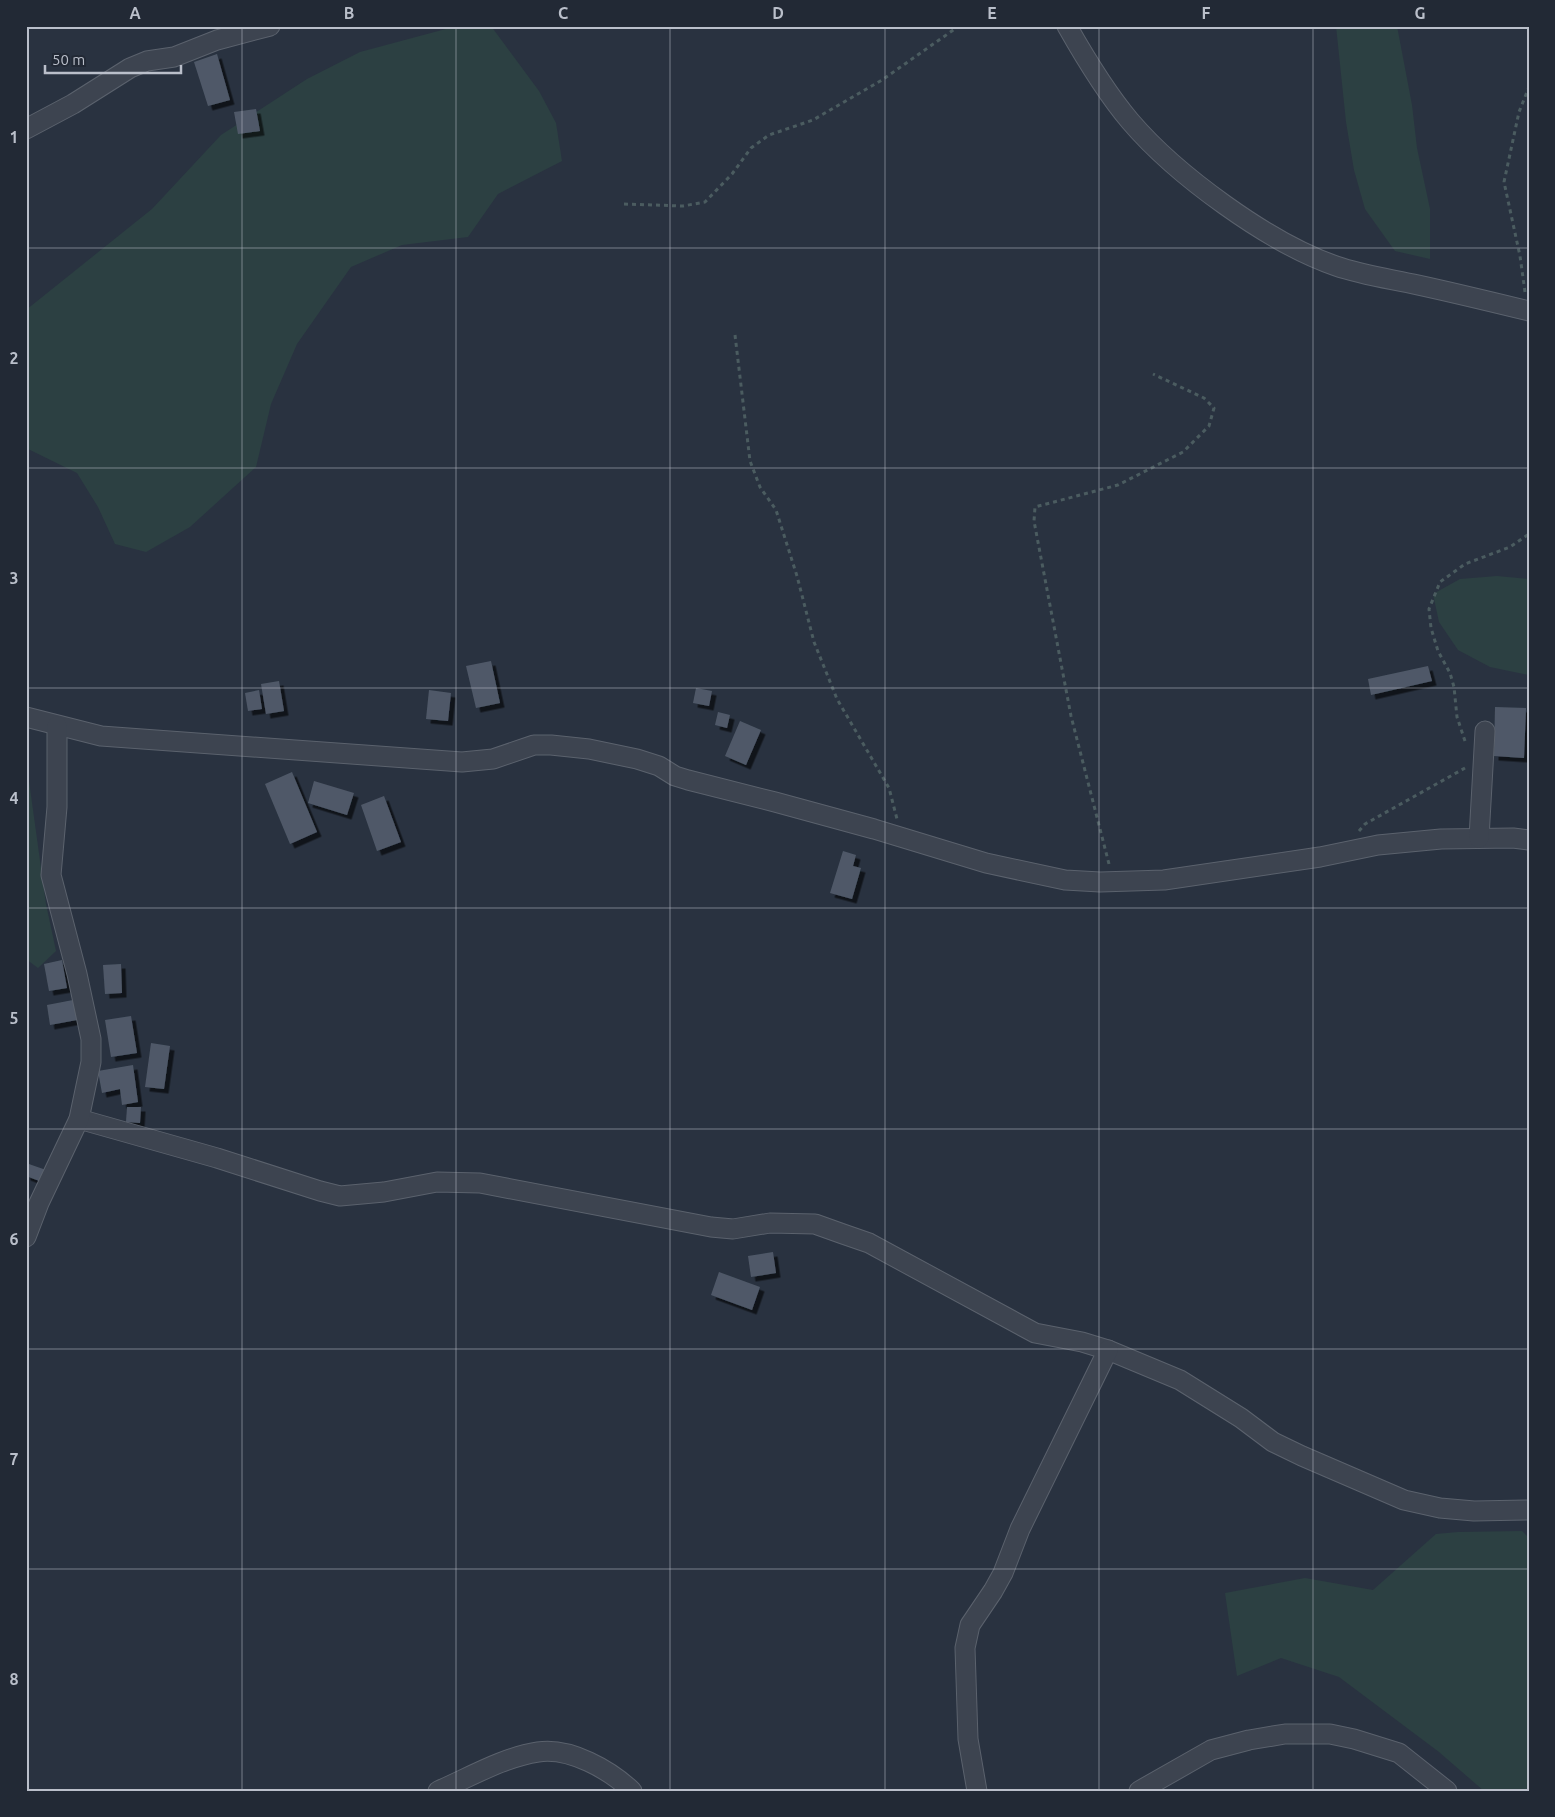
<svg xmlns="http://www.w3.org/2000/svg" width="1555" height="1817" font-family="Ubuntu,sans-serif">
	<defs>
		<filter id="shadow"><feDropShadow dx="4.5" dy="4.5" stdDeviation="0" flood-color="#0009"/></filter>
	</defs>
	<rect width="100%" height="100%" fill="#293240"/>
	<g fill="#2c4042">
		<polygon points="457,26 491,26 539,91 556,123 562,161 498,194 468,237 402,245 351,267 297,344 271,404 256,467 190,527 146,552 115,544 98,507 77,473 26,448 26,310 152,209 221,135 307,79 360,52"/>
		<polygon points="1336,26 1397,26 1412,105 1417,148 1430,209 1430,259 1395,251 1365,209 1354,170 1346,122"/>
		<polygon points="1497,576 1529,579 1529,675 1490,667 1458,650 1439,622 1433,594 1460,579"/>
		<polygon points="26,775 29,781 46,904 56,951 38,968 26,959"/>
		<polygon points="1522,1531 1529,1538 1529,1791 1484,1791 1439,1752 1339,1677 1281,1658 1237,1676 1225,1593 1305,1578 1373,1590 1436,1534 1458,1532"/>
	</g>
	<g fill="#4f5968" filter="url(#shadow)">
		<polygon points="217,54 230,100 208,106 194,62"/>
		<polygon points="256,109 260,131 238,134 234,112"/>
		<polygon points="491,661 500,703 476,708 466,666"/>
		<polygon points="1428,666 1432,681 1371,695 1368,679"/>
		<polygon points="279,681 284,711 266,714 261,684"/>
		<polygon points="696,688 712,691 709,706 693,703"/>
		<polygon points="259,690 262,709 248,711 245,693"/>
		<polygon points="429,690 451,693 448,721 426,719"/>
		<polygon points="1495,707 1526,708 1524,758 1494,756"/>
		<polygon points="718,712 730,715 727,728 715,725"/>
		<polygon points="740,721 761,730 746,765 725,756"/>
		<polygon points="292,772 317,832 290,844 265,784"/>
		<polygon points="314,781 354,793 347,815 308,803"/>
		<polygon points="384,796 401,842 377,851 361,805"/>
		<polygon points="843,851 856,855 853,866 861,868 852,899 830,893"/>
		<polygon points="62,960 67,988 49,991 44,964"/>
		<polygon points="121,964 122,993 105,994 103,965"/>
		<polygon points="73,1000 77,1020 50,1025 47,1005"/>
		<polygon points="131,1016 137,1053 111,1057 105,1020"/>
		<polygon points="151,1043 170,1046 164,1089 145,1087"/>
		<polygon points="133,1065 138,1102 122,1105 120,1089 102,1093 98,1071"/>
		<polygon points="127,1107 141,1107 140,1123 126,1122"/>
		<polygon points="26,1163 46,1170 42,1182 26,1176"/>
		<polygon points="773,1252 776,1273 751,1277 748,1256"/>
		<polygon points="719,1272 760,1287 752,1310 711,1295"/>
	</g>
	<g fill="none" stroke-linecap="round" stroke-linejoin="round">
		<g stroke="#5b626d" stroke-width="21">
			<g id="minor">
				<path d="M1067 26C1084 56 1108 95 1130 121 1176 175 1269 243 1336 266 1362 275 1391 279 1418 285 1455 293 1492 302 1529 311"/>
				<polyline points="26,129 73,104 130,68 147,61 174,57 217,40 270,26"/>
				<polyline points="26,717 101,736 462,762 493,759 534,745 551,745 589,749 637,759 659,766 675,776 688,780 775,802 874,829 986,863 1065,880 1100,882 1164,880 1320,857 1378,845 1441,839 1513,838 1529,840"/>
				<polyline points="1479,838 1485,731"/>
				<polyline points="79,1119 217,1158 320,1191 340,1196 384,1192 437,1182 480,1183 711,1227 733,1229 770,1223 815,1224 843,1234 869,1243 1035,1333 1082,1342 1108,1350 1180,1380 1241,1418 1273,1442 1302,1456 1404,1500 1440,1508 1474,1511 1529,1510"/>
				<polyline points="26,1237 39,1203 79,1119 91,1062 91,1039 77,974 51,875 57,807 57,726"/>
				<path d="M438 1791C470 1777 504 1757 538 1752 570 1747 610 1770 632 1791"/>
				<polyline points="977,1791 968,1739 965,1648 970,1625 993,1591 1003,1573 1020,1529 1108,1350"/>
				<polyline points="1139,1791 1211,1750 1249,1740 1285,1734 1330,1734 1354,1739 1399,1753 1447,1791"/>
			</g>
		</g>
		<g stroke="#4b5c60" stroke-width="3" stroke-dasharray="4 4" stroke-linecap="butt">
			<polyline points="624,204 683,206 705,202 732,174 751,148 769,135 813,120 882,80 959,26"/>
			<polyline points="1525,292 1520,256 1504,182 1519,112 1529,87"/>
			<polyline points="735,335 750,461 760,487 776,510 797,576 814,642 837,699 889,788 897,819"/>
			<polyline points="1465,741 1457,717 1454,687 1450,673 1438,651 1431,628 1429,609 1440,582 1465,564 1510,547 1529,534"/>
			<polyline points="1359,831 1365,824 1465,768"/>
			<polyline points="1109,864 1071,716 1034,521 1035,507 1118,485 1183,452 1209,426 1214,408 1204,398 1153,374"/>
		</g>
		<use href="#minor" stroke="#3d4450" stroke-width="19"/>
	</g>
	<path fill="none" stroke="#babfca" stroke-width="1" stroke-opacity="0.55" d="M242 26V1791M456 26V1791M670 26V1791M885 26V1791M1099 26V1791M1313 26V1791M26 248H1529M26 468H1529M26 688H1529M26 908H1529M26 1129H1529M26 1349H1529M26 1569H1529"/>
	<rect width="1555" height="1817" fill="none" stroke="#222935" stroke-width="55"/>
	<path d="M45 65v8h136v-8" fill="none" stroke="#babfca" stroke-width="2.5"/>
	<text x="52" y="65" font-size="15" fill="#babfca" stroke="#222935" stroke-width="4" paint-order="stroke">50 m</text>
	<rect x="28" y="28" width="1500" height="1762" fill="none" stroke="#babfca" stroke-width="2"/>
	<g font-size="16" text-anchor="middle" font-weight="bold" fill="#babfca">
		<text x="135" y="19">A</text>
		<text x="349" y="19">B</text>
		<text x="563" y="19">C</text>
		<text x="778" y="19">D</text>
		<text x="992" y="19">E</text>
		<text x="1206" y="19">F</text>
		<text x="1420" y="19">G</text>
		<text x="14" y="143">1</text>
		<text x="14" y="364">2</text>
		<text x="14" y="584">3</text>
		<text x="14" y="804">4</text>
		<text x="14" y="1024">5</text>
		<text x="14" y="1245">6</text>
		<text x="14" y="1465">7</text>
		<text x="14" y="1685">8</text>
	</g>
</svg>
